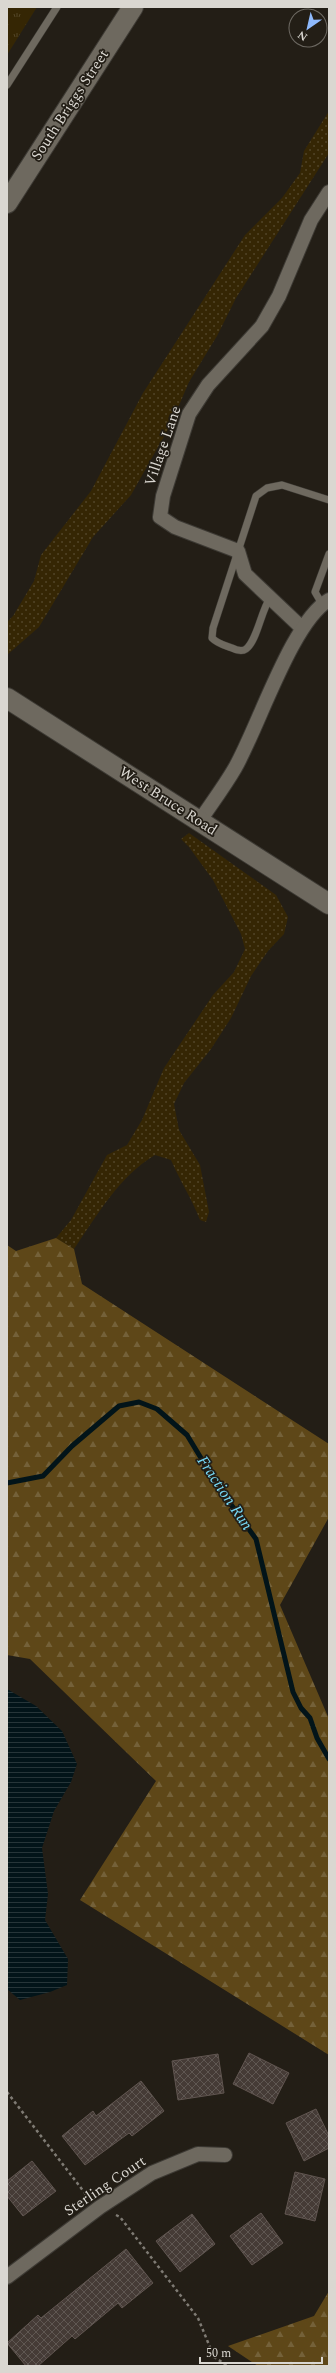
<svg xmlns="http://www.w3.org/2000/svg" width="336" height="2373" font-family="Spectral,serif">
	<defs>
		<pattern id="grass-dots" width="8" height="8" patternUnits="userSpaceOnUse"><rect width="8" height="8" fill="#352604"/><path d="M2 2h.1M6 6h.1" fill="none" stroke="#524528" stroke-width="1.8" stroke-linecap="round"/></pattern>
		<pattern id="forest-firs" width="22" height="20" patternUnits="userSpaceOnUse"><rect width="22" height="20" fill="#5e4718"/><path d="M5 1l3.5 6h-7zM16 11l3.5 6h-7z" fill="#746139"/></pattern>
		<pattern id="park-tufts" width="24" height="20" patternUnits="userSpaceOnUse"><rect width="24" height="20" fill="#352604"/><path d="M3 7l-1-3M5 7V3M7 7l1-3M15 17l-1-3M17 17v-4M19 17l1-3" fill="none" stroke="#524528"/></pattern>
		<pattern id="water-rules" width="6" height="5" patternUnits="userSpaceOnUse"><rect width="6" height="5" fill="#021419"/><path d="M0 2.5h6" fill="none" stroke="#263539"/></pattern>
		<pattern id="building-cross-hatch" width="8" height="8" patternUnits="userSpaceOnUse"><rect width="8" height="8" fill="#453b36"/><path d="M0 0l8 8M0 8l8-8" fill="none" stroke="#5f5752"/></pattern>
	</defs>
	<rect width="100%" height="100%" fill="#231e16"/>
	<g fill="url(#grass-dots)">
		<polygon points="329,111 329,153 236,298 217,336 189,382 171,424 131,495 93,537 39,627 7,655 7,622 13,616 34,581 41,555 91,491 143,393 245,235 282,198 300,173 304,151"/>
		<path d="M189 833 276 895 288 917 284 934 268 951 251 976 231 1018 211 1049 184 1083 174 1104 179 1130 200 1165 209 1212 206 1222 200 1220C192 1199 180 1181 171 1160L155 1155C119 1176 97 1216 74 1249L56 1238 71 1220 107 1155 127 1145 142 1120 164 1068 213 995 234 972 245 949 241 934 213 880 189 847 181 839Z"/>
	</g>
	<g fill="url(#forest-firs)">
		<polygon points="56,1238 74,1249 82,1284 329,1444 329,1517 280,1605 329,1719 329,2055 80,1900 156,1781 30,1659 7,1655 7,1245 16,1251"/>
		<polygon points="329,2291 329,2366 258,2366 228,2346 314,2316"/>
	</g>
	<polygon fill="url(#park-tufts)" points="7,7 37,7 7,55"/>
	<polygon fill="url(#water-rules)" points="7,1689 36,1706 62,1731 77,1764 71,1782 54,1811 42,1848 48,1894 45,1920 68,1959 67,1985 50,1992 20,2000 7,1989"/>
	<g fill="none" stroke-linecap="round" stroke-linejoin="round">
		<polyline stroke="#021419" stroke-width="5" points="7,1483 43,1476 72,1446 119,1406 139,1402 157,1409 187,1435 204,1463 206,1470 256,1539 293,1692 301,1708 310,1718 317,1738 329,1759"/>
	</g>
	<g fill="url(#building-cross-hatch)" stroke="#605550">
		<polygon points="249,2053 289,2073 273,2104 233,2084"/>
		<polygon points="218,2054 224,2093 178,2100 172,2061"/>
		<polygon points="141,2081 164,2111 132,2136 129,2133 85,2165 62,2136 93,2111 96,2116"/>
		<polygon points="316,2109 329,2136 329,2148 304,2161 286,2123"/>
		<polygon points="32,2161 56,2191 23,2216 7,2196 7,2181"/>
		<polygon points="295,2172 325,2179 315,2221 285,2214"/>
		<polygon points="261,2213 283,2243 252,2265 230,2236"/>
		<polygon points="192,2214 215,2244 180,2272 156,2241"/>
		<polygon points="126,2249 153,2283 122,2308 118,2303 75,2339 72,2336 38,2366 26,2366 7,2343 38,2315 41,2318"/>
	</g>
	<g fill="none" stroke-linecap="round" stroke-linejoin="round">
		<g stroke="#3d3a34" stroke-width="8">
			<g id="lane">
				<polyline points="7,85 57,7"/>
				<path d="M270 598C261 611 257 641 246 649 242 652 236 650 232 648 224 645 218 644 212 638L213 628 256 496 267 488 282 485 329 500"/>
				<polyline points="322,604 315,592 329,554"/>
			</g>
		</g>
		<g stroke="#3d3a34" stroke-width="16">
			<g id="street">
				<polyline points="302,628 245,574 238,551 175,527 160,517 163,496 189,414 208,385 262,326 279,296 311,220 329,192"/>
				<path d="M199 822C211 804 224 787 235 768 258 728 292 621 329 600"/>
				<polyline points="7,2277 100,2207 152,2173 198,2154 225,2155"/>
			</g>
		</g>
		<g stroke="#3d3a34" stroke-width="22">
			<g id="secondary">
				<polyline points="7,203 133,7"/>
				<polyline points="7,698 329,904"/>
			</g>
		</g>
		<g stroke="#7f7b74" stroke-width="2.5" stroke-dasharray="3 3" stroke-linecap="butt">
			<polyline points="7,2092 88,2197"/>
			<polyline points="116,2215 120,2217 198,2318 214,2357 228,2366"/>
		</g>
		<use href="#lane" stroke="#6e695f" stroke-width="7"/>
		<use href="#street" stroke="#6e695f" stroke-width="14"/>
		<use href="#secondary" stroke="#6e695f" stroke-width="20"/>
	</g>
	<g text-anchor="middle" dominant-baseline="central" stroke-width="3.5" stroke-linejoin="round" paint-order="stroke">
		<g font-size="15" fill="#dad7d1" stroke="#231e16">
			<text transform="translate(70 105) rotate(-57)">South Briggs Street</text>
			<text transform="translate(163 446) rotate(-71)">Village Lane</text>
			<text transform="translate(168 801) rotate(33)">West Bruce Road</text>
			<text transform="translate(105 2186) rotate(-34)">Sterling Court</text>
		</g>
		<g font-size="16" font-style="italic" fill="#76d8f5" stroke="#231e16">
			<text transform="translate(225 1493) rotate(56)">Fraction Run</text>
		</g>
	</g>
	<rect width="336" height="2373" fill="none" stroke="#dad7d1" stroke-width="16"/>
	<g transform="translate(308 28) rotate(214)"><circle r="19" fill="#231e16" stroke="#6c6861"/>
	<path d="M0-3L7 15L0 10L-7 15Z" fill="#8eb9fc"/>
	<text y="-6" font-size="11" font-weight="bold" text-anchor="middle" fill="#dad7d1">N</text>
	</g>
	<path d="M200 2357v6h122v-6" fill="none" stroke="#dad7d1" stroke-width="2"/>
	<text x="206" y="2357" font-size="12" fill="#dad7d1" stroke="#231e16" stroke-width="3" paint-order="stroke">50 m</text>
</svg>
